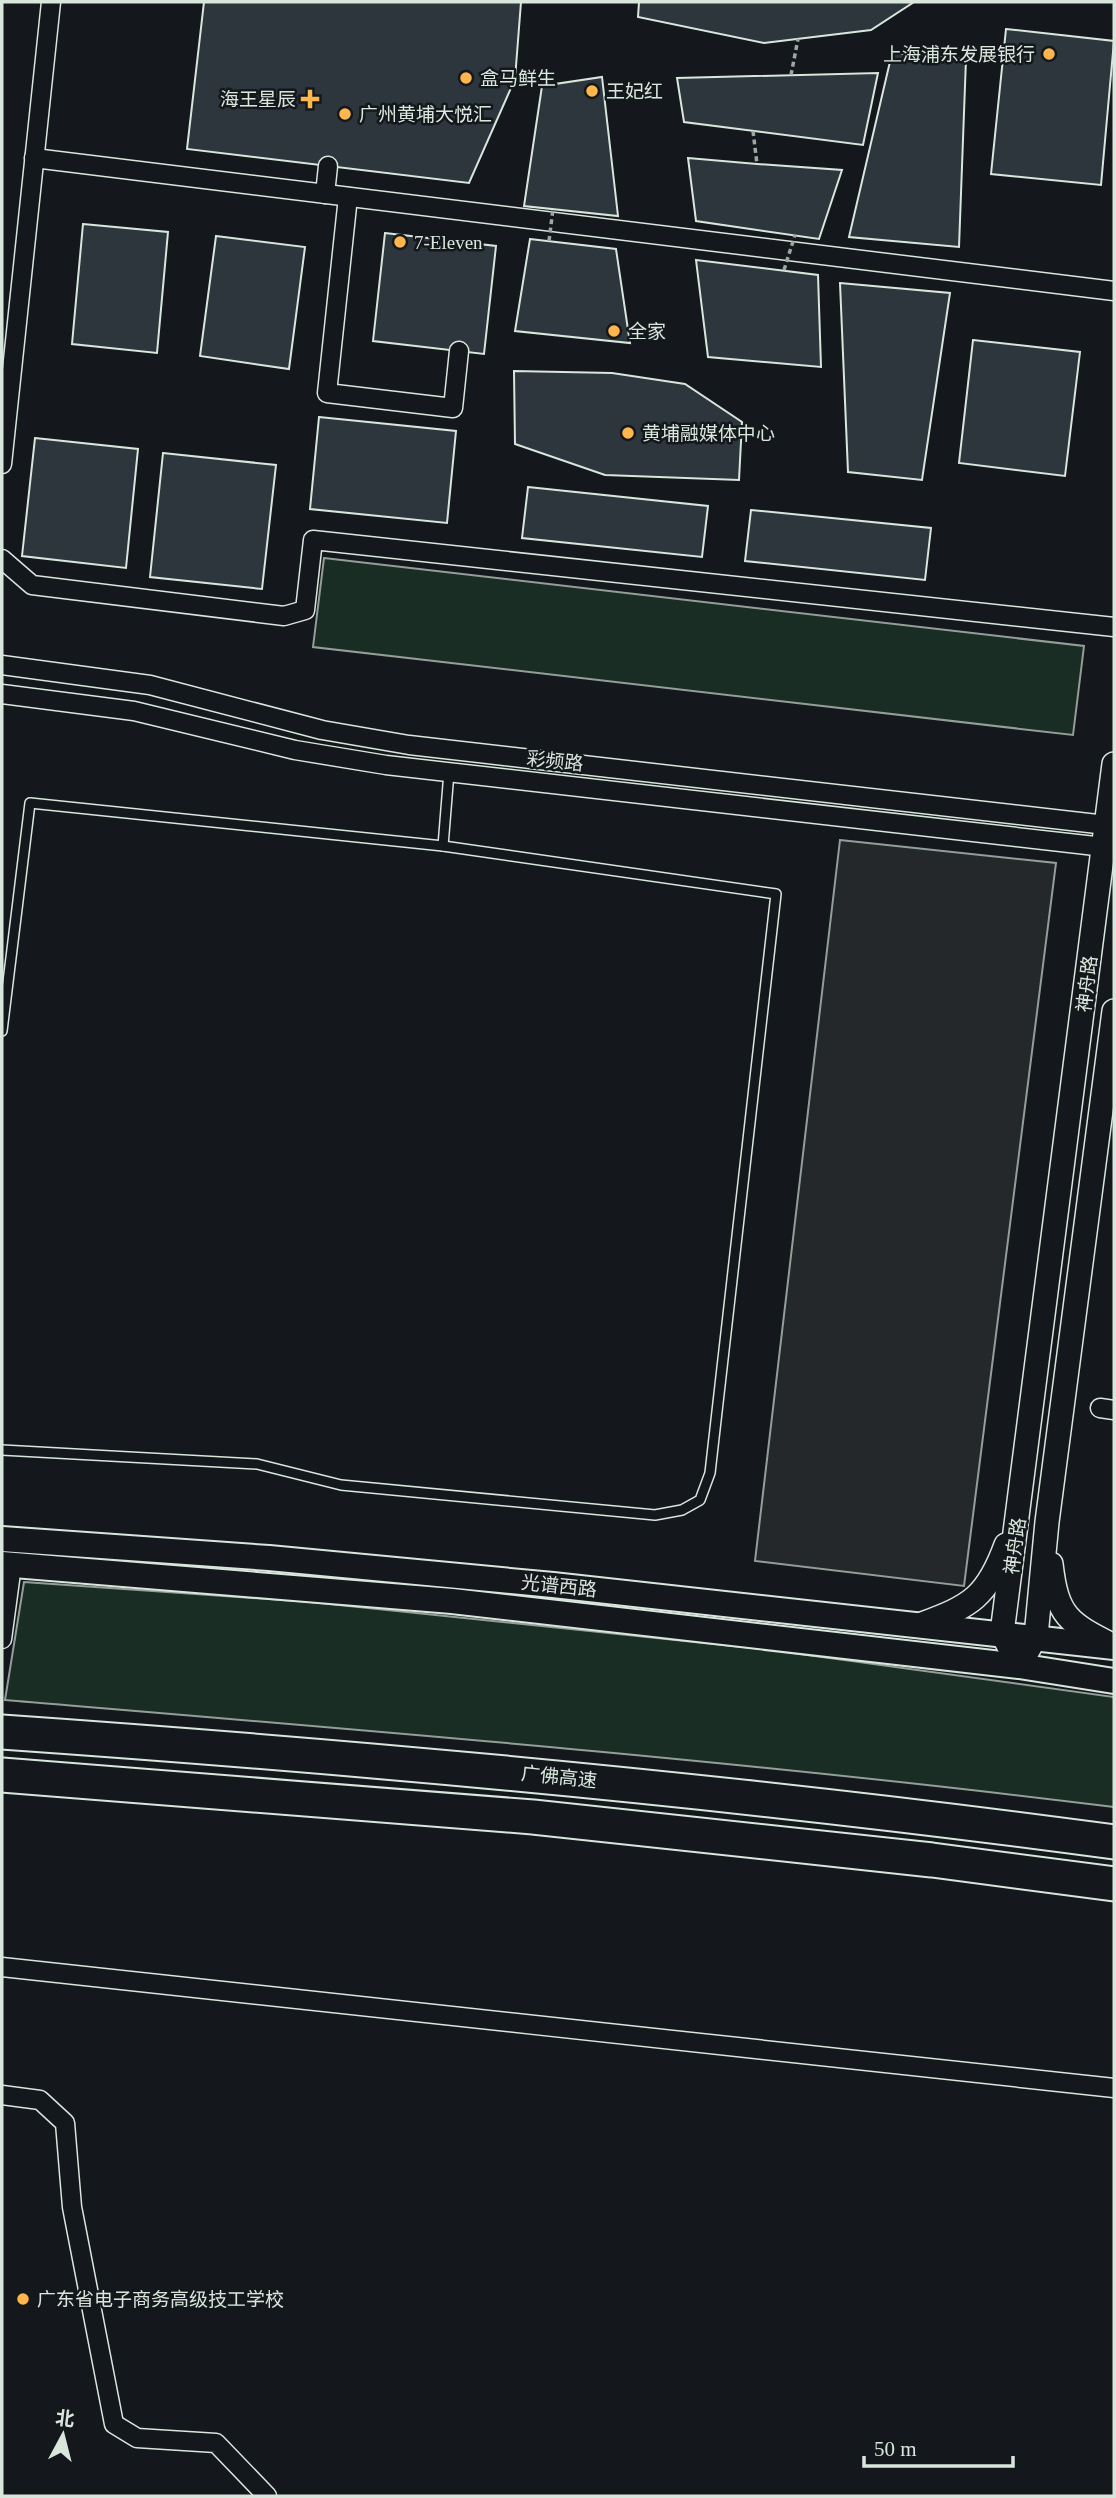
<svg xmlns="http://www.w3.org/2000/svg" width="1116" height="2498" font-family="'Times New Roman','Noto Sans SC',serif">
	<rect width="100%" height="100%" fill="#14181c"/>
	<g fill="#1a2d24" stroke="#939e99" stroke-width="2">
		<polygon points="324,558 1084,646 1073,735 313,647"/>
		<path d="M24 1582 310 1602 771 1650 1114 1697V1807C745 1761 375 1731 5 1700Z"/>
	</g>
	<polygon fill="#24282b" stroke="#939e99" stroke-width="2" points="840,840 1056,863 964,1586 755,1561"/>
	<g fill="#2c363c" stroke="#d8e6dc" stroke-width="2">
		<polygon points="204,2 521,2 515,79 469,183 187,149"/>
		<polygon points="639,2 914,2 871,30 764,43 638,17"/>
		<polygon points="1006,29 1114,41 1101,185 991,174"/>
		<polygon points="892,53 966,59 959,247 849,237"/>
		<polygon points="878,73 863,145 684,122 677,78"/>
		<polygon points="602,77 618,216 524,206 542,86"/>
		<polygon points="688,158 757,164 842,170 819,239 696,221"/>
		<polygon points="83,224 168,232 157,353 72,344"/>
		<polygon points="385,233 496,246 484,354 373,341"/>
		<polygon points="216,236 305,247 289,369 200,356"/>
		<polygon points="530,239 616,249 630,343 515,331"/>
		<polygon points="696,260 818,275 821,367 708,357"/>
		<polygon points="840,283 950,293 922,480 848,472"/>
		<polygon points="973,340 1080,352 1065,476 959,463"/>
		<polygon points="514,371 612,373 685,384 742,422 739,480 605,475 515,444"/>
		<polygon points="319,417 456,431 447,523 310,509"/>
		<polygon points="35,438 138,449 126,568 22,556"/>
		<polygon points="163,453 276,465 262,589 150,577"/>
		<polygon points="528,487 708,506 702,557 522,538"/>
		<polygon points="751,510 931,528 925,580 745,561"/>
	</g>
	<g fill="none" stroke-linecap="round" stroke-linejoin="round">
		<g stroke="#d8e6dc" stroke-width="12">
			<g id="service">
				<polyline points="443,846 449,772"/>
				<polyline points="2,1031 30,803 443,846 776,894 710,1473 700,1500 682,1510 655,1515 341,1485 257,1464 2,1450"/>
			</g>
		</g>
		<g stroke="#d8e6dc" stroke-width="21">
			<g id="minor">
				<polyline points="34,158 1114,291"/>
				<polyline points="325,194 328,166"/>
				<polyline points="348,197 327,393 453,408 459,351"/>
				<polyline points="2,464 51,2"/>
				<polyline points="2,559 32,585 284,616 305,610 313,540 1114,627"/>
				<polyline points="2,665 150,685 322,730 409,745 1106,825"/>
				<polyline points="2,694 134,711 295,750 386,765 1104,847"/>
				<polyline points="1100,1408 1114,1410"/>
				<polyline points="2,1639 12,1565"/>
				<polyline points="2,1967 1114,2088"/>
				<polyline points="2,2095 40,2100 65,2123 72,2207 114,2424 137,2438 216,2443 267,2496"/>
			</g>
		</g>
		<g stroke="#d8e6dc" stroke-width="26">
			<g id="tertiary">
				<path d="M1051 1564C1057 1616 1068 1623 1114 1646"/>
				<path d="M922 1624C971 1606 987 1597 1006 1545"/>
				<polyline points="1026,1654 1036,1636 1047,1522 1114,1011"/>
				<polyline points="1019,1666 1002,1633 1114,764"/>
			</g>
		</g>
		<g stroke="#d8e6dc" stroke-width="28">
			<g id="secondary">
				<polyline points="2,1539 269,1558 553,1585 1114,1647"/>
				<polyline points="2,1564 452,1601 1019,1666 1114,1681"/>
			</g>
		</g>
		<g stroke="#d8e6dc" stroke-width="37">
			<g id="motorway">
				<path d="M2 1732C374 1758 745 1792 1114 1842"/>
				<polyline points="2,1775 533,1817 932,1860 1114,1884"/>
			</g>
		</g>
		<g stroke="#9da8a2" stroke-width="3.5" stroke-dasharray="5 3.5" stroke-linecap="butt">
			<polyline points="791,75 798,39"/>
			<polyline points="753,131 757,164"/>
		</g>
		<use href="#service" stroke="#14181c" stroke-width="9"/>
		<use href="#minor" stroke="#14181c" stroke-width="18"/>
		<use href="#tertiary" stroke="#14181c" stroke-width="23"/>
		<use href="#secondary" stroke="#14181c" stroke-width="24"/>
		<use href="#motorway" stroke="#14181c" stroke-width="33"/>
		<g stroke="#9da8a2" stroke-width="3.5" stroke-dasharray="5 3.5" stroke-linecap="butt">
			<polyline points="549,241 553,209"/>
			<polyline points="784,270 795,235"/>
		</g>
	</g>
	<g fill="#ffb74d" stroke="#14181c" stroke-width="2.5">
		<circle cx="1049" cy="54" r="7"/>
		<circle cx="466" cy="78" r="7"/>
		<circle cx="592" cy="91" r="7"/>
		<path d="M306.5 88.5h7v7h7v7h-7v7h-7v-7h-7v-7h7z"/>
		<circle cx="345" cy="114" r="7"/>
		<circle cx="400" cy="242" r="7"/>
		<circle cx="614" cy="331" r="7"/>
		<circle cx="628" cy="433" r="7"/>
		<circle cx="23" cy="2299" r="7"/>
	</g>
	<g text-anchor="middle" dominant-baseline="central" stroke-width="5" stroke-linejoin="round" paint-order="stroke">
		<g font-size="19" fill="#d8e6dc" stroke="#14181c" text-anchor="start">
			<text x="1035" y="54" text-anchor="end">上海浦东发展银行</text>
			<text x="480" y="78">盒马鲜生</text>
			<text x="606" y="91">王妃红</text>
			<text x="296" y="99" text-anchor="end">海王星辰</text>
			<text x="359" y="114">广州黄埔大悦汇</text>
			<text x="414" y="242">7-Eleven</text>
			<text x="628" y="331">全家</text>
			<text x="642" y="433">黄埔融媒体中心</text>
			<text x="37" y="2299">广东省电子商务高级技工学校</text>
		</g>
		<g font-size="19" fill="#d8e6dc" stroke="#14181c">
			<text transform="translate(555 761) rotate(6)">彩频路</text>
			<text transform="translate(1087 984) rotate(-83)">神舟路</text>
			<text transform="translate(1015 1546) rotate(-82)">神舟路</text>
			<text transform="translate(559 1586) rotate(6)">光谱西路</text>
			<text transform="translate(559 1777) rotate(6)">广佛高速</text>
		</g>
	</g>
	<rect width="1116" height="2498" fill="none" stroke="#d8e6dc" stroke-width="7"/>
	<g transform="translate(63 2435) rotate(7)" stroke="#14181c" stroke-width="5" paint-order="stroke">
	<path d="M0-5L12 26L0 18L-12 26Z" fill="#d8e6dc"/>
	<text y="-10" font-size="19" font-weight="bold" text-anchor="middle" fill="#d8e6dc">北</text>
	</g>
	<path d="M864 2456v10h149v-10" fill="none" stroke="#d8e6dc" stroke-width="3.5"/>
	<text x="874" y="2456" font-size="21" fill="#d8e6dc" stroke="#14181c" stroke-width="5" paint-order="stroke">50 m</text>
</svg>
